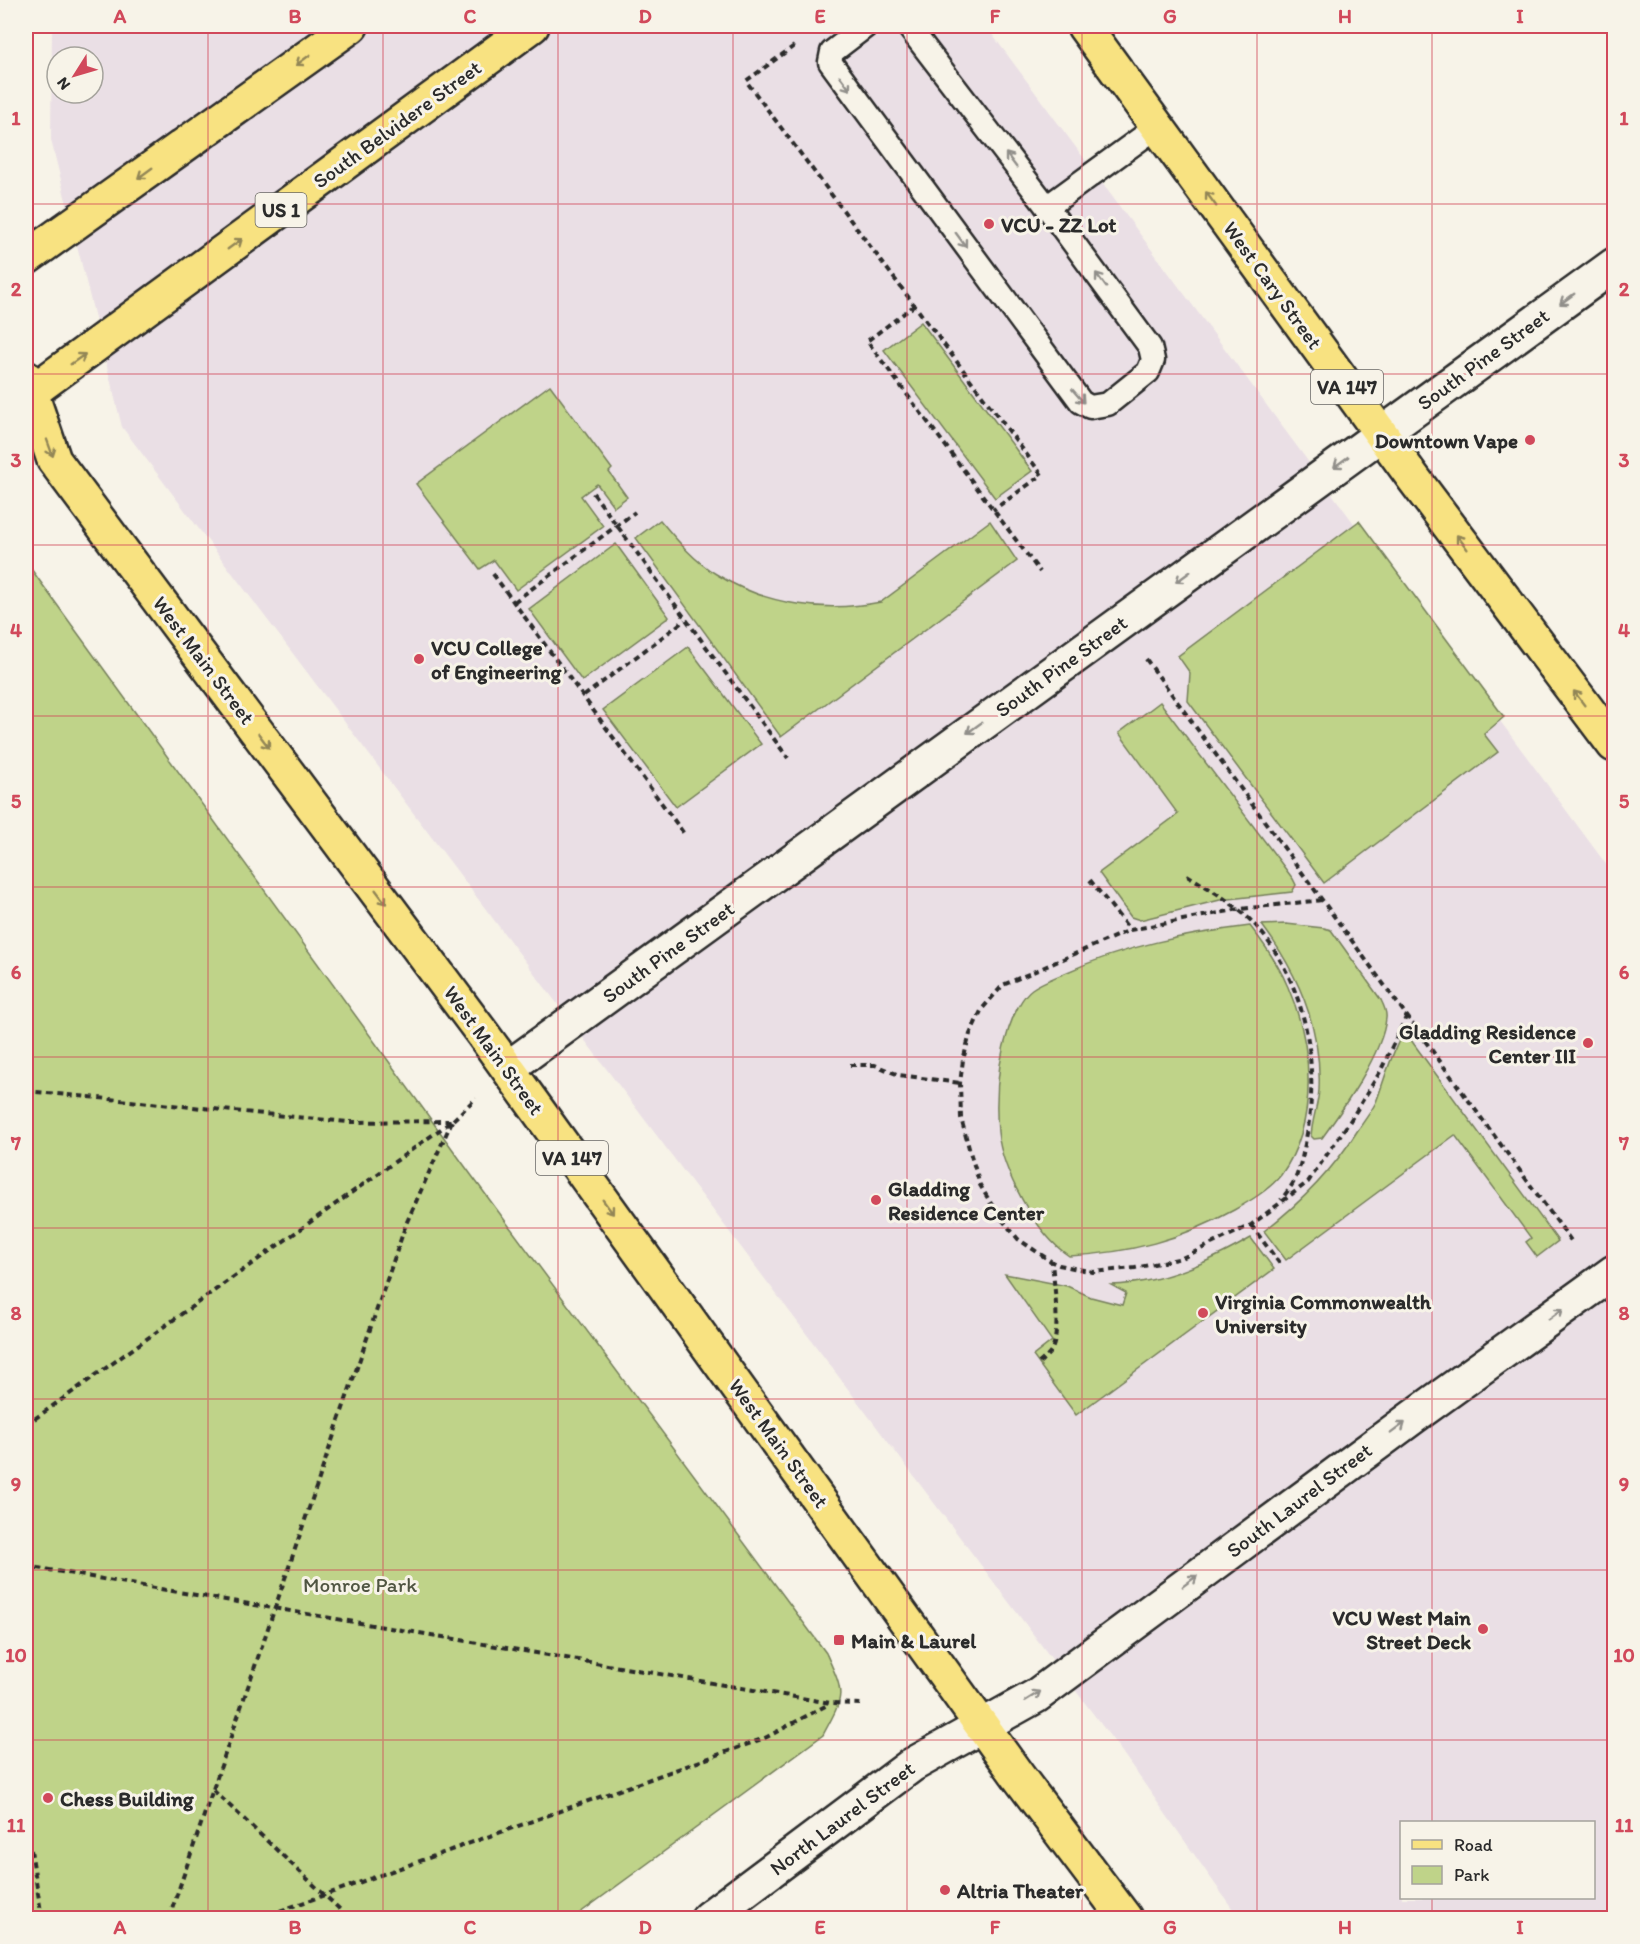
<svg xmlns="http://www.w3.org/2000/svg" width="1640" height="1944" font-family="Itim,sans-serif">
	<rect width="100%" height="100%" fill="#f7f3e8"/>
	<filter id="ink" filterUnits="userSpaceOnUse"><feTurbulence type="fractalNoise" baseFrequency=".0167" numOctaves="2"/><feDisplacementMap in="SourceGraphic" scale="12" xChannelSelector="R" yChannelSelector="G"/><feConvolveMatrix kernelMatrix="1 2 1 2 8 2 1 2 1" color-interpolation-filters="sRGB"/></filter>
	<g filter="url(#ink)">
		<path fill="#eadfe5" fill-rule="evenodd" d="M52 26H986L1614 875V1918H1239L1122 1752 122 427 51 140ZM57 57H93V93H57ZM1402 1822H1594V1898H1402Z"/>
		<g fill="#bfd389" stroke="#757f5a" stroke-width="1.5">
			<polygon points="921,322 1032,471 995,498 884,350"/>
			<polygon points="550,385 612,469 609,472 627,497 614,507 597,484 581,496 603,526 516,590 494,560 480,569 416,484"/>
			<path d="M660 520C676 539 694 561 716 574 765 605 824 613 881 602L990 521 1017 561 781 737 636 538Z"/>
			<polygon points="1359,521 1504,717 1484,734 1498,752 1324,883 1188,701 1190,673 1178,656"/>
			<polygon points="616,544 669,617 582,681 529,609"/>
			<path d="M26 562 472 1176 826 1653C845 1695 845 1694 823 1735L573 1918H26Z"/>
			<polygon points="688,647 761,744 676,807 603,710"/>
			<polygon points="1160,702 1293,879 1296,885 1292,892 1220,900 1140,920 1131,917 1099,873 1178,814 1119,733"/>
			<path d="M1286 924 1324 928 1331 930 1381 1000C1384 1006 1387 1012 1386 1018 1383 1053 1343 1109 1322 1138L1314 1139 1311 1136C1312 1120 1318 1105 1319 1090 1322 1028 1298 973 1262 925Z"/>
			<path d="M1250 926C1265 945 1279 965 1288 987 1313 1045 1319 1122 1281 1175 1269 1190 1250 1201 1234 1210 1180 1240 1130 1253 1069 1256 1036 1234 1002 1171 998 1132 995 1097 998 1061 1009 1028 1013 1016 1022 996 1032 989 1042 982 1054 978 1065 973 1124 946 1186 934 1250 926Z"/>
			<path d="M1403 1035 1408 1036 1558 1241 1537 1257 1526 1242 1531 1238 1455 1135 1286 1260 1264 1231C1302 1202 1333 1170 1358 1130 1364 1121 1371 1112 1376 1102 1381 1090 1396 1039 1403 1035Z"/>
			<path d="M1251 1238 1274 1269 1076 1415 1033 1356 1052 1341 1005 1274 1067 1286 1091 1297 1122 1305 1126 1293 1111 1285C1161 1284 1210 1262 1251 1238Z"/>
		</g>
		<g fill="none" stroke-linecap="round" stroke-linejoin="round">
			<g stroke="#2b2b2b" stroke-width="27">
				<g id="service">
					<polyline points="866,26 832,52 830,62 1081,402 1090,407 1108,404 1148,372 1153,360 1150,347 1047,207 908,26"/>
					<polyline points="1047,207 1158,126"/>
				</g>
			</g>
			<g stroke="#2b2b2b" stroke-width="38">
				<polyline id="minor" points="508,1068 1614,265"/>
			</g>
			<g stroke="#2b2b2b" stroke-width="38">
				<polyline id="tertiary" points="708,1918 912,1765 1036,1696 1413,1417 1614,1272"/>
			</g>
			<g stroke="#2b2b2b" stroke-width="38">
				<g id="primary">
					<polyline points="1084,26 1414,479 1614,745"/>
					<polyline points="26,258 351,26"/>
					<polyline points="26,378 54,460 482,1033 1018,1776 1125,1918"/>
					<polyline points="26,396 532,26"/>
				</g>
			</g>
			<g stroke="#2b2b2b" stroke-width="4" stroke-dasharray="6 4.5" stroke-linecap="butt">
				<polyline points="794,46 746,81 1042,475 993,510"/>
				<polyline points="915,305 867,341 1040,572"/>
				<polyline points="593,493 788,758"/>
				<polyline points="493,574 685,835"/>
				<polyline points="514,602 635,512"/>
				<polyline points="1146,659 1572,1242"/>
				<polyline points="584,696 685,620"/>
				<path d="M1187 875C1215 892 1242 908 1262 933 1306 989 1318 1060 1308 1128 1305 1144 1302 1162 1296 1177 1293 1185 1286 1193 1281 1200"/>
				<polyline points="1090,880 1130,930"/>
				<polyline points="1322,900 1240,909 1130,930 1003,985 982,1009 970,1034 963,1060 960,1083 961,1118 970,1152 980,1185 996,1212 1018,1239 1052,1262 1059,1265 1093,1272 1135,1268 1182,1258 1251,1225 1308,1182 1350,1121 1380,1072 1407,1015"/>
				<polyline points="850,1065 875,1065 899,1075 960,1083"/>
				<polyline points="26,1091 348,1122 452,1121"/>
				<polyline points="1251,1225 1280,1264"/>
				<path d="M1039 1363C1043 1359 1049 1355 1052 1349 1061 1330 1054 1284 1052 1263"/>
				<polyline points="26,1425 452,1121 476,1098"/>
				<polyline points="26,1566 830,1703 861,1704"/>
				<polyline points="213,1790 349,1918"/>
				<polyline points="31,1850 42,1918"/>
				<polyline points="169,1918 406,1224 452,1121"/>
				<polyline points="260,1918 765,1738 829,1704"/>
			</g>
			<use href="#service" stroke="#f7f3e8" stroke-width="22"/>
			<use href="#minor" stroke="#f7f3e8" stroke-width="33"/>
			<use href="#tertiary" stroke="#f7f3e8" stroke-width="33"/>
			<use href="#primary" stroke="#f8e281" stroke-width="33"/>
		</g>
		<defs><path id="oneway-shaft" d="M-6 0H5M1.5-3L5.5 0L1.5 3" fill="none" stroke-width="1.6" stroke-linecap="round" stroke-linejoin="round" transform="scale(1.5)"/></defs>
		<g stroke="#928656">
			<use href="#oneway-shaft" transform="translate(303 60) rotate(144)"/>
			<use href="#oneway-shaft" transform="translate(145 173) rotate(144)"/>
			<use href="#oneway-shaft" transform="translate(1211 199) rotate(-126)"/>
			<use href="#oneway-shaft" transform="translate(235 244) rotate(-36)"/>
			<use href="#oneway-shaft" transform="translate(78 359) rotate(-35)"/>
			<use href="#oneway-shaft" transform="translate(50 448) rotate(70)"/>
			<use href="#oneway-shaft" transform="translate(1462 542) rotate(-127)"/>
			<use href="#oneway-shaft" transform="translate(1579 698) rotate(-127)"/>
			<use href="#oneway-shaft" transform="translate(264 741) rotate(53)"/>
			<use href="#oneway-shaft" transform="translate(381 897) rotate(53)"/>
			<use href="#oneway-shaft" transform="translate(608 1207) rotate(54)"/>
		</g>
		<g stroke="#918f8a">
			<use href="#oneway-shaft" transform="translate(845 83) rotate(54)"/>
			<use href="#oneway-shaft" transform="translate(1011 160) rotate(-127)"/>
			<use href="#oneway-shaft" transform="translate(961 240) rotate(54)"/>
			<use href="#oneway-shaft" transform="translate(1101 280) rotate(-126)"/>
			<use href="#oneway-shaft" transform="translate(1567 299) rotate(144)"/>
			<use href="#oneway-shaft" transform="translate(1078 396) rotate(49)"/>
			<use href="#oneway-shaft" transform="translate(1341 462) rotate(144)"/>
			<use href="#oneway-shaft" transform="translate(1183 577) rotate(144)"/>
			<use href="#oneway-shaft" transform="translate(974 728) rotate(144)"/>
			<use href="#oneway-shaft" transform="translate(1556 1314) rotate(-36)"/>
			<use href="#oneway-shaft" transform="translate(1398 1428) rotate(-37)"/>
			<use href="#oneway-shaft" transform="translate(1190 1581) rotate(-37)"/>
			<use href="#oneway-shaft" transform="translate(1033 1696) rotate(-32)"/>
		</g>
	</g>
	<path fill="none" stroke="#d1495b" stroke-width="1.5" stroke-opacity="0.55" d="M208 26V1918M383 26V1918M558 26V1918M733 26V1918M907 26V1918M1082 26V1918M1257 26V1918M1432 26V1822M26 204H1614M26 374H1614M26 545H1614M26 716H1614M26 887H1614M26 1057H1614M26 1228H1614M26 1399H1614M26 1570H1614M26 1740H1614M1432 1898V1918"/>
	<g fill="#d1495b" stroke="#f7f3e8" stroke-width="2">
		<circle cx="989" cy="224" r="6"/>
		<circle cx="1530" cy="440" r="6"/>
		<circle cx="419" cy="659" r="6"/>
		<circle cx="1588" cy="1043" r="6"/>
		<circle cx="876" cy="1200" r="6"/>
		<circle cx="1203" cy="1313" r="6"/>
		<circle cx="1483" cy="1629" r="6"/>
		<rect x="833" y="1634" width="12" height="12" rx="3"/>
		<circle cx="48" cy="1798" r="6"/>
		<circle cx="945" cy="1890" r="6"/>
	</g>
	<g text-anchor="middle" dominant-baseline="central" stroke-width="6" stroke-linejoin="round" paint-order="stroke">
		<g fill="#f7f3e8" stroke="#686764" stroke-width="1.5">
			<rect x="255.5" y="193" width="51" height="34" rx="4.5"/>
			<rect x="1311" y="370" width="72" height="34" rx="4.5"/>
			<rect x="536" y="1141" width="72" height="34" rx="4.5"/>
		</g>
		<g font-size="20" font-weight="bold" fill="#2b2b2b">
			<text x="281" y="210">US 1</text>
			<text x="1347" y="387">VA 147</text>
			<text x="572" y="1158">VA 147</text>
		</g>
		<g font-size="21" fill="#2b2b2b" stroke="#f7f3e8">
			<text transform="translate(397 124) rotate(-36)">South Belvidere Street</text>
			<text transform="translate(1273 285) rotate(54)">West Cary Street</text>
			<text transform="translate(1483 359) rotate(-36)">South Pine Street</text>
			<text transform="translate(204 660) rotate(53)">West Main Street</text>
			<text transform="translate(1061 666) rotate(-36)">South Pine Street</text>
			<text transform="translate(668 952) rotate(-36)">South Pine Street</text>
			<text transform="translate(494 1050) rotate(54)">West Main Street</text>
			<text transform="translate(779 1443) rotate(54)">West Main Street</text>
			<text transform="translate(1299 1500) rotate(-37)">South Laurel Street</text>
			<text transform="translate(842 1818) rotate(-37)">North Laurel Street</text>
		</g>
		<g font-size="21" font-weight="bold" fill="#2b2b2b" stroke="#f7f3e8" text-anchor="start">
			<text x="1001" y="224">VCU - ZZ Lot</text>
			<text x="1518" y="440" text-anchor="end">Downtown Vape</text>
			<text x="431" y="647">VCU College<tspan x="431" dy="24">of Engineering</tspan></text>
			<text x="1576" y="1031" text-anchor="end">Gladding Residence<tspan x="1576" dy="24">Center III</tspan></text>
			<text x="888" y="1188">Gladding<tspan x="888" dy="24">Residence Center</tspan></text>
			<text x="1215" y="1301">Virginia Commonwealth<tspan x="1215" dy="24">University</tspan></text>
			<text x="1471" y="1617" text-anchor="end">VCU West Main<tspan x="1471" dy="24">Street Deck</tspan></text>
			<text x="851" y="1640">Main &amp; Laurel</text>
			<text x="60" y="1798">Chess Building</text>
			<text x="957" y="1890">Altria Theater</text>
		</g>
		<g font-size="21" fill="#505542" stroke="#f7f3e8">
			<text x="360" y="1584">Monroe Park</text>
		</g>
	</g>
	<rect width="1640" height="1944" fill="none" stroke="#f7f3e8" stroke-width="66"/>
	<rect x="1400" y="1821" width="195" height="78" fill="#f7f3e8" stroke="#a5a39c" stroke-width="1.5"/>
	<rect x="1412" y="1840" width="30" height="9" fill="#f8e281" stroke="#a5a39c" stroke-width="1.5"/>
	<text x="1454" y="1851" font-size="18" fill="#2b2b2b">Road</text>
	<rect x="1412" y="1866" width="30" height="18" fill="#bfd389" stroke="#a5a39c" stroke-width="1.5"/>
	<text x="1454" y="1881" font-size="18" fill="#2b2b2b">Park</text>
	<g transform="translate(75 75) rotate(233)"><circle r="28" fill="#f7f3e8" stroke="#a5a39c" stroke-width="1.5"/>
	<path d="M0-4.5L10 22L0 15L-10 22Z" fill="#d1495b"/>
	<text y="-9" font-size="16" font-weight="bold" text-anchor="middle" fill="#2b2b2b">N</text>
	</g>
	<rect x="33" y="33" width="1574" height="1878" fill="none" stroke="#d1495b" stroke-width="2"/>
	<g font-size="20" text-anchor="middle" font-weight="bold" fill="#d1495b">
		<text x="120" y="23">A</text>
		<text x="295" y="23">B</text>
		<text x="470" y="23">C</text>
		<text x="645" y="23">D</text>
		<text x="820" y="23">E</text>
		<text x="995" y="23">F</text>
		<text x="1170" y="23">G</text>
		<text x="1345" y="23">H</text>
		<text x="1520" y="23">I</text>
		<text x="16" y="125">1</text>
		<text x="1624" y="125">1</text>
		<text x="16" y="296">2</text>
		<text x="1624" y="296">2</text>
		<text x="16" y="467">3</text>
		<text x="1624" y="467">3</text>
		<text x="16" y="637">4</text>
		<text x="1624" y="637">4</text>
		<text x="16" y="808">5</text>
		<text x="1624" y="808">5</text>
		<text x="16" y="979">6</text>
		<text x="1624" y="979">6</text>
		<text x="16" y="1150">7</text>
		<text x="1624" y="1150">7</text>
		<text x="16" y="1320">8</text>
		<text x="1624" y="1320">8</text>
		<text x="16" y="1491">9</text>
		<text x="1624" y="1491">9</text>
		<text x="16" y="1662">10</text>
		<text x="1624" y="1662">10</text>
		<text x="16" y="1832">11</text>
		<text x="1624" y="1832">11</text>
		<text x="120" y="1934">A</text>
		<text x="295" y="1934">B</text>
		<text x="470" y="1934">C</text>
		<text x="645" y="1934">D</text>
		<text x="820" y="1934">E</text>
		<text x="995" y="1934">F</text>
		<text x="1170" y="1934">G</text>
		<text x="1345" y="1934">H</text>
		<text x="1520" y="1934">I</text>
	</g>
</svg>
